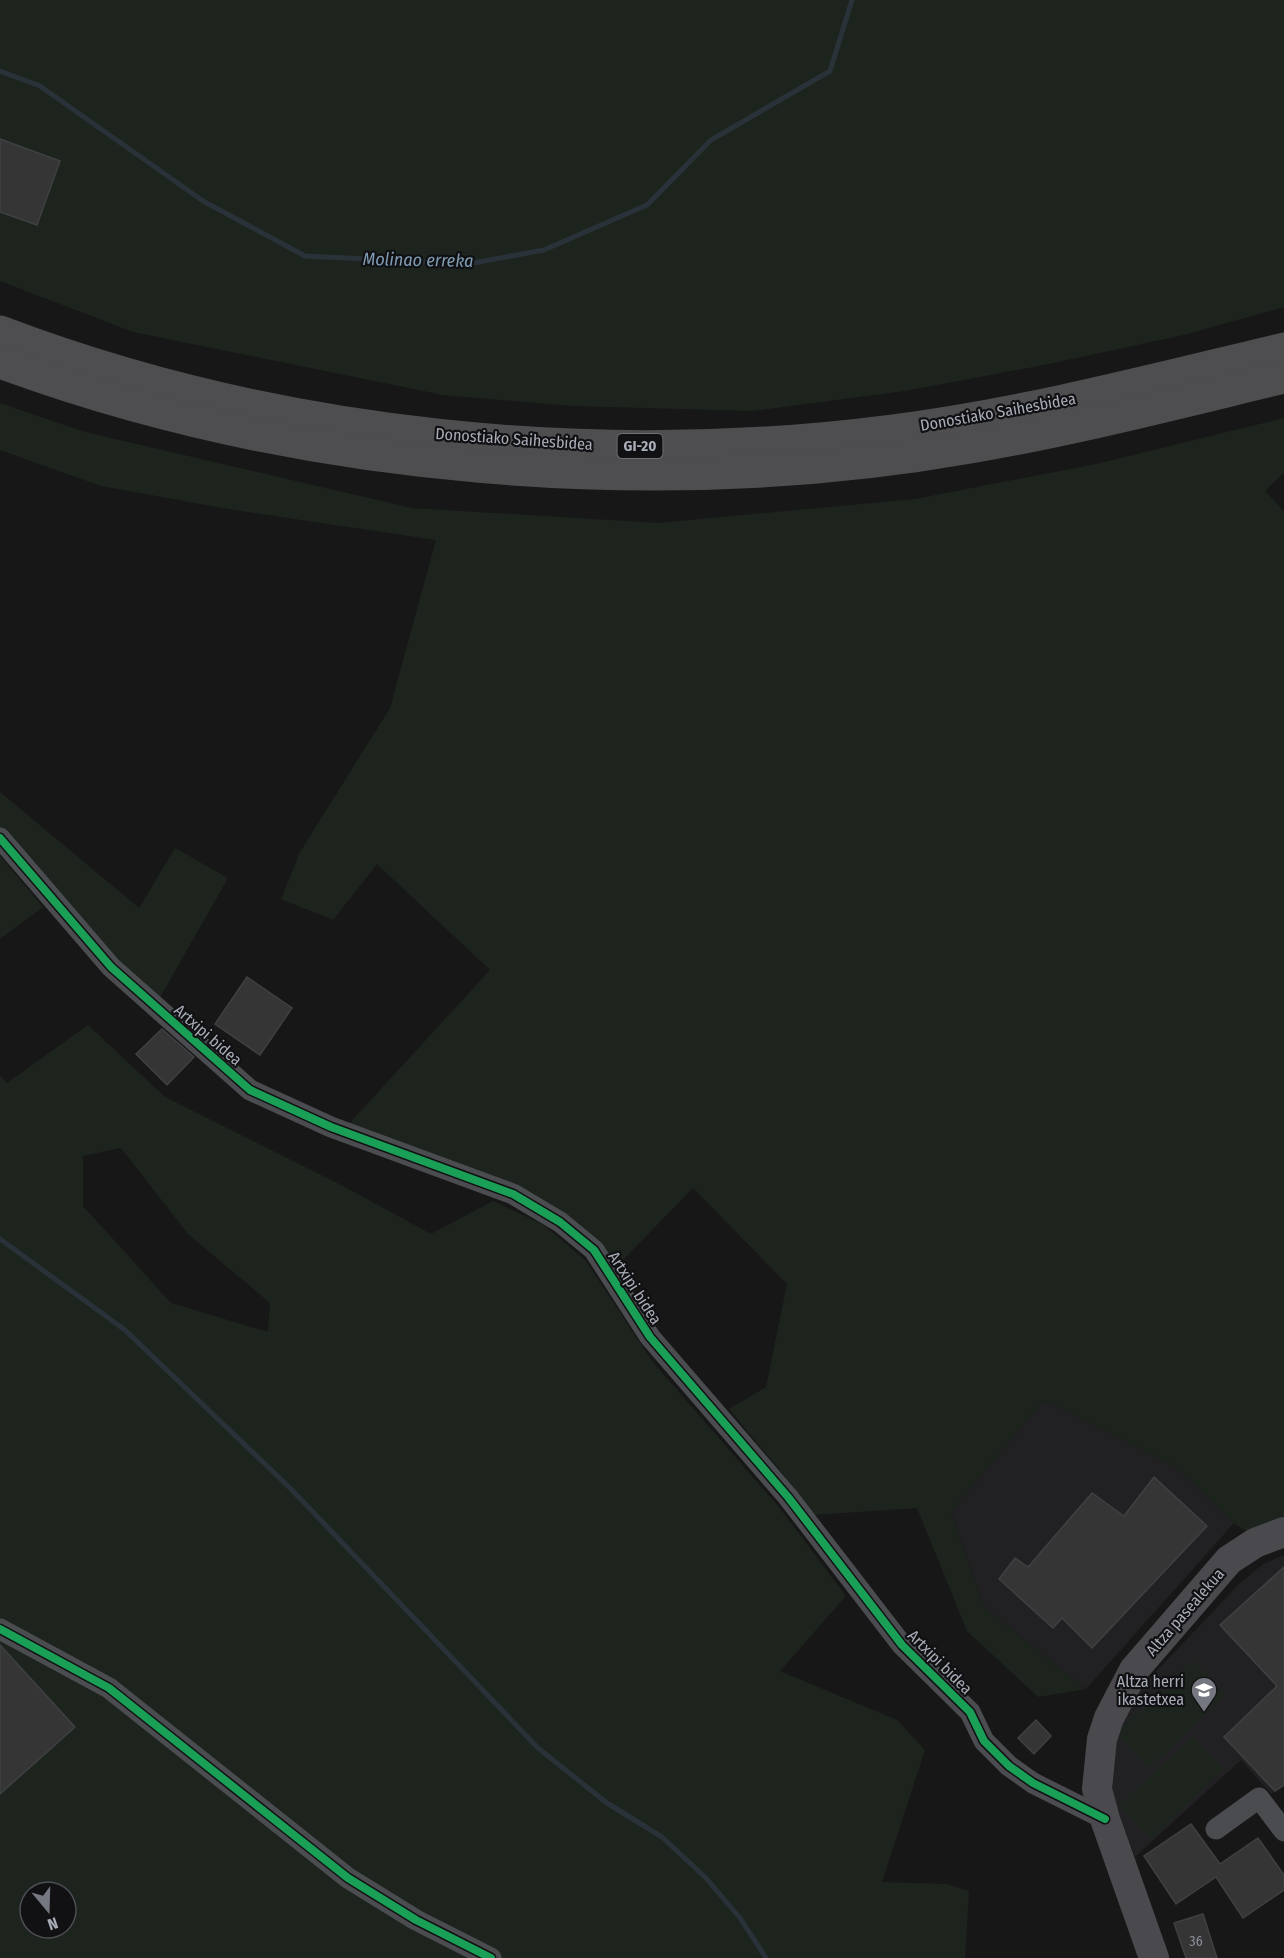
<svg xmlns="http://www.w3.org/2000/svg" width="1284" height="1958" font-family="'Fira Sans Condensed',sans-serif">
	<rect width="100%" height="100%" fill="#171717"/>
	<g fill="#212123">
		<polygon points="1044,1400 1177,1468 1234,1523 1086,1689 984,1607 951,1512"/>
		<polygon points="1284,1555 1284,1785 1271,1794 1241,1760 1135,1857 1115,1803 1110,1769 1116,1729 1132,1697 1239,1584 1263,1564"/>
	</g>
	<g fill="#1d241e" fill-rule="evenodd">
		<polygon points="0,0 1284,0 1284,307 1184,335 1044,365 905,391 752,411 574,406 443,395 133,332 0,281"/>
		<polygon points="0,403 85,432 412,508 658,523 915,499 1096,464 1284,418 1284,473 1265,491 1284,511 1284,1526 1254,1536 1234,1523 1177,1468 1044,1400 951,1512 984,1607 1086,1689 1038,1697 967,1631 917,1508 813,1515 783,1474 729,1409 766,1387 787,1284 693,1188 621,1262 536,1196 347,1126 490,970 377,864 333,920 281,899 300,852 390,708 436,540 228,509 101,486 0,450"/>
		<polygon points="0,792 139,908 175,848 228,878 158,1001 117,964 0,829"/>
		<polygon points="0,856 43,907 0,939"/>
		<path d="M88 1025 165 1097 345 1187 431 1234 493 1201 544 1225 586 1261 652 1361 778 1506 846 1596 780 1671 897 1720 925 1750 882 1882 947 1884 969 1891 965 1958H0V1075L7 1083ZM121 1148 188 1234 270 1303 268 1332 171 1303 83 1206V1156ZM30 1892H66V1928H30Z"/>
		<polygon points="1193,1660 1226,1695 1149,1768 1116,1734"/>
		<polygon points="1193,1736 1224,1769 1150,1839 1118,1806"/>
	</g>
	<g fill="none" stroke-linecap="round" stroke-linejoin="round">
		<g stroke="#2a3239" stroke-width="5">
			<polyline points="0,71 40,86 203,201 305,256 468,264 544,250 647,205 711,140 830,71 852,0"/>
			<polyline points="0,1239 125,1330 291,1489 538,1748 607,1803 662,1837 706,1878 740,1918 766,1958"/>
		</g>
	</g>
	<g fill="#353536" stroke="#3f4043" stroke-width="1.5">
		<polygon points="0,139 60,161 37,225 0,212"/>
		<polygon points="247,977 292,1008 260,1055 215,1024"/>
		<polygon points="162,1029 194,1057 167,1085 136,1054"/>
		<polygon points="1154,1477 1207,1526 1092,1648 1062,1618 1053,1628 999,1579 1015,1558 1028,1567 1092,1493 1124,1516"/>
		<polygon points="1284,1567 1284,1785 1275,1791 1224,1737 1277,1686 1220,1625"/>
		<polygon points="0,1645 75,1727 0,1794"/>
		<polygon points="1036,1720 1051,1736 1034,1754 1018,1738"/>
		<polygon points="1191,1824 1220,1864 1258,1838 1284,1875 1284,1890 1243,1918 1216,1877 1176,1904 1144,1856"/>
		<polygon points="1203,1914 1217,1958 1186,1958 1174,1923"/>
	</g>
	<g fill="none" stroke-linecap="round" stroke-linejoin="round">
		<g stroke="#4b4c50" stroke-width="21">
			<polyline points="0,838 111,967 250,1090 331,1127 513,1194 560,1222 594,1250 650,1337 788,1497 902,1645 970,1712 984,1741 1009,1766 1033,1783 1105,1819"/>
			<polyline points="0,1629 109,1688 348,1878 416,1920 491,1958"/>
			<polyline points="1216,1829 1259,1798 1284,1831"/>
		</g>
		<polyline stroke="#4a4a4e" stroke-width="30" points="1154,1958 1105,1819 1097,1789 1102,1739 1109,1718 1134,1670 1229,1560 1255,1543 1284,1532"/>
		<g stroke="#4e4e51" stroke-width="33">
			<path d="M0 332C279 438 597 469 892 431 1025 414 1154 380 1284 349"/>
			<path d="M0 362C298 472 658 502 970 447 1076 429 1180 402 1284 377"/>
		</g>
		<g stroke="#111113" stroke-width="11">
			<g id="cycleway">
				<polyline points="0,838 111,967 250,1090 331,1127 513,1194 560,1222 594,1250 650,1337 788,1497 902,1645 970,1712 984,1741 1009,1766 1033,1783 1105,1819"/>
				<polyline points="0,1629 109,1688 348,1878 416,1920 491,1958"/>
			</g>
		</g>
		<use href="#cycleway" stroke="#1a9f57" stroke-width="8"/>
	</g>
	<defs>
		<g id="school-pin" transform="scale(1.35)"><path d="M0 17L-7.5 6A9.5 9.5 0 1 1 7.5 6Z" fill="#757880" stroke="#111113"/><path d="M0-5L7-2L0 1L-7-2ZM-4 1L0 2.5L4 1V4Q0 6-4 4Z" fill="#fff"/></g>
	</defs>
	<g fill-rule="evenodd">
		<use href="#school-pin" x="1204" y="1690"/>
	</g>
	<g text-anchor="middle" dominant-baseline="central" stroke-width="4.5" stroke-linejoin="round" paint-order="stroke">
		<g font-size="14" fill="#8b8f98">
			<text x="1196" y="1941">36</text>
		</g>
		<rect fill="#111113" stroke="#7b7e86" stroke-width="1.5" x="617.5" y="434" width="45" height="24" rx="4.5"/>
		<g font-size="15" font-weight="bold" fill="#a8adb8">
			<text x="640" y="446">GI-20</text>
		</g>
		<g font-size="16" fill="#a8adb8" stroke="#111113">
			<text transform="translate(998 412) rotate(-10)">Donostiako Saihesbidea</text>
			<text transform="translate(514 439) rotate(4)">Donostiako Saihesbidea</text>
			<text transform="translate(208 1035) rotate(41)">Artxipi bidea</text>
			<text transform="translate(635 1288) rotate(57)">Artxipi bidea</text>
			<text transform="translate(1185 1612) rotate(-49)">Altza pasealekua</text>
			<text transform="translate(940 1662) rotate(45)">Artxipi bidea</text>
		</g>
		<g font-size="16" fill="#a8adb8" stroke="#111113" text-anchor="end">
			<text x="1184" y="1681">Altza herri<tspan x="1184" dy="18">ikastetxea</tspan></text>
		</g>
		<g font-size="18" font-style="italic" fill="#7f9bb3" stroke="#111113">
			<text transform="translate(418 260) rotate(1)">Molinao erreka</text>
		</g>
	</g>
	<g transform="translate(48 1910) rotate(161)"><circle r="28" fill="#111113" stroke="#4d4f55" stroke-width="1.5"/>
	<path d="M0-4.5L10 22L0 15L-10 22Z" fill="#757880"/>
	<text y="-9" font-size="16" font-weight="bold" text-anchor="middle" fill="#a8adb8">N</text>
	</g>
</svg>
